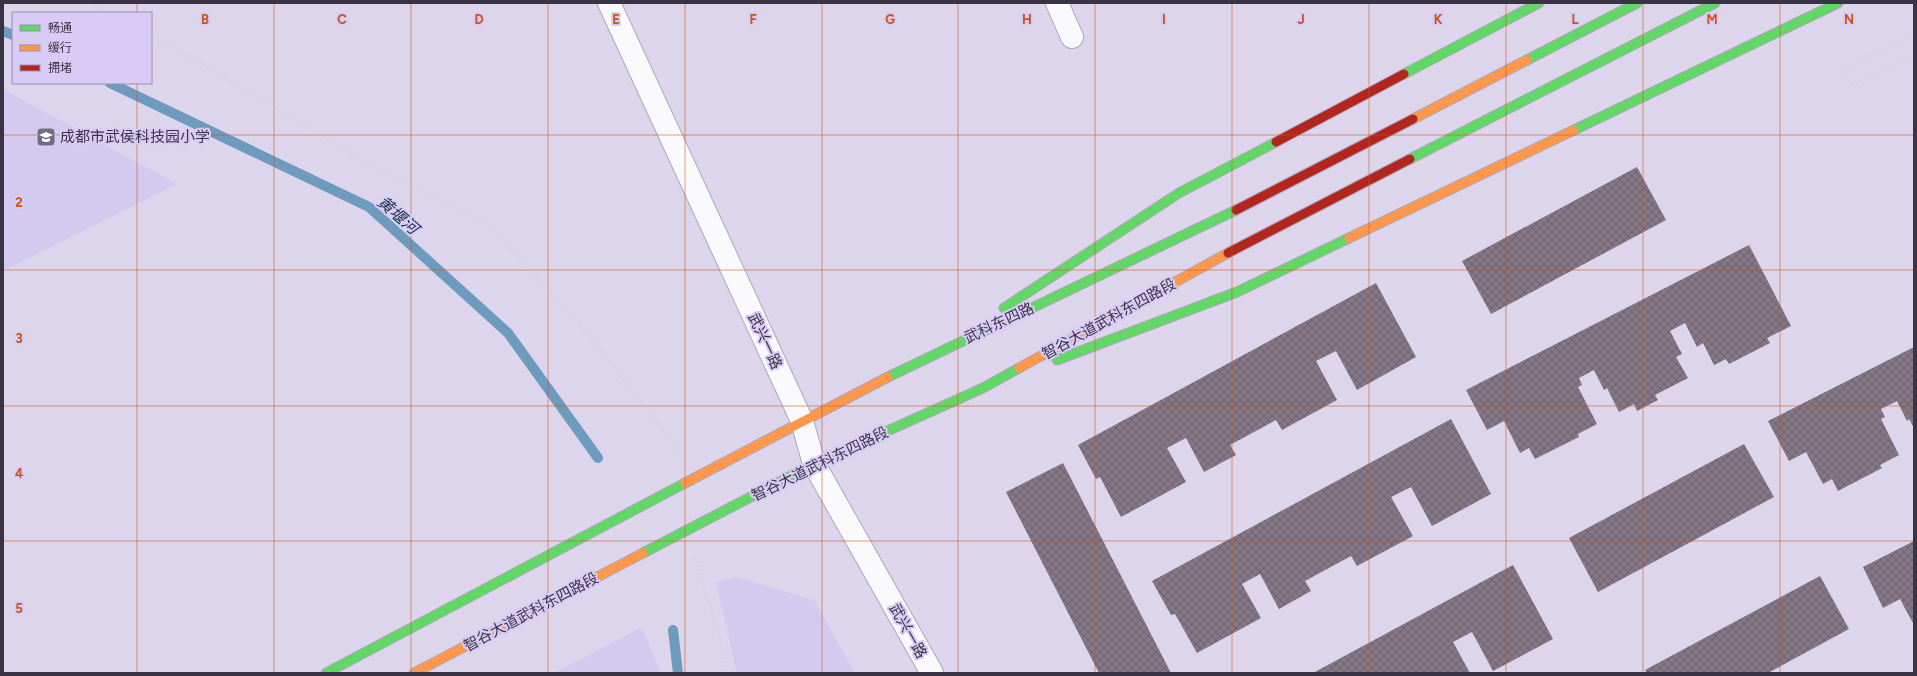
<svg xmlns="http://www.w3.org/2000/svg" width="1917" height="676" font-family="Figtree,'Noto Sans SC',sans-serif">
	<defs>
		<pattern id="building-cross-hatch" width="8" height="8" patternUnits="userSpaceOnUse"><rect width="8" height="8" fill="#857685"/><path d="M0 0l8 8M0 8l8-8" fill="none" stroke="#6e626f"/></pattern>
	</defs>
	<rect width="100%" height="100%" fill="#dcd5eb"/>
	<g fill="#d4c9ee">
		<polygon points="3,89 177,184 3,271"/>
		<polygon points="736,577 814,600 855,673 737,673 716,582"/>
		<polygon points="642,627 660,673 554,673"/>
	</g>
	<g fill="none" stroke-linecap="round" stroke-linejoin="round">
		<g stroke="#6e9abe" stroke-width="10">
			<polyline points="3,31 13,35"/>
			<polyline points="110,83 369,207 508,333 598,458"/>
			<polyline points="673,630 678,673"/>
		</g>
	</g>
	<g fill="url(#building-cross-hatch)">
		<polygon points="1637,167 1666,220 1491,314 1462,261"/>
		<polygon points="1749,245 1791,326 1767,338 1770,343 1729,364 1726,359 1714,365 1703,343 1697,347 1685,323 1670,331 1682,354 1676,357 1688,378 1655,395 1658,400 1637,411 1634,404 1619,412 1607,388 1604,390 1594,370 1579,378 1582,385 1578,387 1597,424 1578,434 1579,437 1535,459 1529,448 1520,453 1504,421 1487,430 1466,390"/>
		<polygon points="1376,283 1416,357 1357,390 1336,351 1316,361 1337,400 1282,430 1276,420 1230,445 1236,455 1204,472 1186,438 1167,448 1186,482 1121,517 1100,477 1096,479 1078,445"/>
		<polygon points="1914,347 1914,428 1909,419 1907,421 1897,401 1881,409 1885,417 1881,419 1899,455 1880,465 1882,468 1838,491 1832,479 1823,484 1806,452 1789,461 1768,421"/>
		<polygon points="1451,419 1491,494 1432,526 1411,487 1391,497 1413,536 1357,566 1351,556 1305,581 1311,591 1279,609 1260,574 1242,584 1261,618 1197,653 1175,614 1171,615 1152,581"/>
		<polygon points="1744,444 1774,497 1598,592 1569,538"/>
		<polygon points="1063,463 1171,673 1099,673 1006,492"/>
		<polygon points="1914,541 1914,625 1900,599 1883,608 1863,567"/>
		<polygon points="1513,565 1553,639 1493,671 1472,632 1453,642 1470,673 1313,673"/>
		<polygon points="1820,576 1849,629 1768,673 1647,673 1645,670"/>
	</g>
	<g fill="none" stroke-linecap="round" stroke-linejoin="round">
		<g stroke="#aea8ba" stroke-width="24">
			<g id="street">
				<polyline points="609,3 802,421 814,464 932,673"/>
				<polyline points="1057,3 1072,37"/>
			</g>
		</g>
		<g stroke="#aea8ba" stroke-width="11">
			<g id="fast">
				<polyline points="1527,60 1637,3"/>
				<polyline points="1404,74 1539,3"/>
				<polyline points="1574,130 1838,3"/>
				<polyline points="1410,159 1715,3"/>
				<polyline points="1004,308 1179,193 1276,142"/>
				<polyline points="1057,360 1237,292 1349,238"/>
				<polyline points="888,377 1236,210"/>
				<polyline points="643,553 814,464 983,388 1019,368"/>
				<polyline points="326,673 685,483"/>
			</g>
		</g>
		<g stroke="#aea8ba" stroke-width="11">
			<g id="slow">
				<polyline points="1413,119 1527,60"/>
				<polyline points="1349,238 1574,130"/>
				<polyline points="1019,368 1228,253"/>
				<polyline points="685,483 888,377"/>
				<polyline points="414,673 643,553"/>
			</g>
		</g>
		<g stroke="#aea8ba" stroke-width="11">
			<g id="jam">
				<polyline points="1276,142 1404,74"/>
				<polyline points="1236,210 1413,119"/>
				<polyline points="1228,253 1410,159"/>
			</g>
		</g>
		<g stroke="#d4d2d9" stroke-width="2.5" stroke-dasharray="1 3" stroke-linecap="butt">
			<polyline points="91,3 109,13"/>
			<polyline points="1914,34 1843,69 1851,86 1914,54"/>
			<polyline points="151,36 208,67 378,170 488,223 590,337 681,453"/>
			<polyline points="695,558 720,638 725,673"/>
		</g>
		<use href="#street" stroke="#faf9fc" stroke-width="22"/>
		<use href="#fast" stroke="#63d668" stroke-width="9"/>
		<use href="#slow" stroke="#ff974d" stroke-width="9"/>
		<use href="#jam" stroke="#b3261e" stroke-width="9"/>
	</g>
	<path fill="none" stroke="#ce5315" stroke-width="1" stroke-opacity="0.55" d="M137 3V13M274 3V673M411 3V673M548 3V673M685 3V673M822 3V673M958 3V673M1095 3V673M1232 3V673M1369 3V673M1506 3V673M1643 3V673M1780 3V673M137 83V673M3 135H1914M3 270H1914M3 406H1914M3 541H1914"/>
	<defs>
		<g id="school-square" transform="scale(1)"><rect x="-9" y="-9" width="18" height="18" rx="4" fill="#726c7f" stroke="#d8cbf5"/><path d="M0-5L7-2L0 1L-7-2ZM-4 1L0 2.5L4 1V4Q0 6-4 4Z" fill="#fff"/></g>
	</defs>
	<g fill-rule="evenodd">
		<use href="#school-square" x="46" y="137"/>
	</g>
	<g text-anchor="middle" dominant-baseline="central" stroke-width="4" stroke-linejoin="round" paint-order="stroke">
		<g font-size="15" fill="#393445" stroke="#d8cbf5" text-anchor="start">
			<text x="60" y="137">成都市武侯科技园小学</text>
		</g>
		<g font-size="15" fill="#393445" stroke="#d8cbf5">
			<text transform="translate(1109 319) rotate(-29)">智谷大道武科东四路段</text>
			<text transform="translate(999 323) rotate(-25)">武科东四路</text>
			<text transform="translate(765 341) rotate(65)">武兴一路</text>
			<text transform="translate(820 464) rotate(-26)">智谷大道武科东四路段</text>
			<text transform="translate(531 612) rotate(-28)">智谷大道武科东四路段</text>
			<text transform="translate(908 631) rotate(61)">武兴一路</text>
		</g>
		<g font-size="16" font-style="italic" fill="#153346" stroke="#d8cbf5">
			<text transform="translate(398 215) rotate(41)">黄堰河</text>
		</g>
	</g>
	<g font-size="13" text-anchor="middle" font-weight="bold" fill="#ce5315" stroke="#d8cbf5" stroke-width="4" stroke-linejoin="round" paint-order="stroke">
		<text x="205" y="24">B</text>
		<text x="342" y="24">C</text>
		<text x="479" y="24">D</text>
		<text x="616" y="24">E</text>
		<text x="753" y="24">F</text>
		<text x="890" y="24">G</text>
		<text x="1027" y="24">H</text>
		<text x="1164" y="24">I</text>
		<text x="1301" y="24">J</text>
		<text x="1438" y="24">K</text>
		<text x="1575" y="24">L</text>
		<text x="1712" y="24">M</text>
		<text x="1849" y="24">N</text>
		<text x="19" y="207">2</text>
		<text x="19" y="343">3</text>
		<text x="19" y="478">4</text>
		<text x="19" y="613">5</text>
	</g>
	<rect width="1917" height="676" fill="none" stroke="#393445" stroke-width="8"/>
	<rect x="12" y="12" width="140" height="72" fill="#d8cbf5" stroke="#988faf"/>
	<rect x="20" y="25" width="20" height="6" fill="#63d668" stroke="#988faf"/>
	<text x="48" y="32" font-size="12" fill="#393445">畅通</text>
	<rect x="20" y="45" width="20" height="6" fill="#ff974d" stroke="#988faf"/>
	<text x="48" y="52" font-size="12" fill="#393445">缓行</text>
	<rect x="20" y="65" width="20" height="6" fill="#b3261e" stroke="#988faf"/>
	<text x="48" y="72" font-size="12" fill="#393445">拥堵</text>
</svg>
